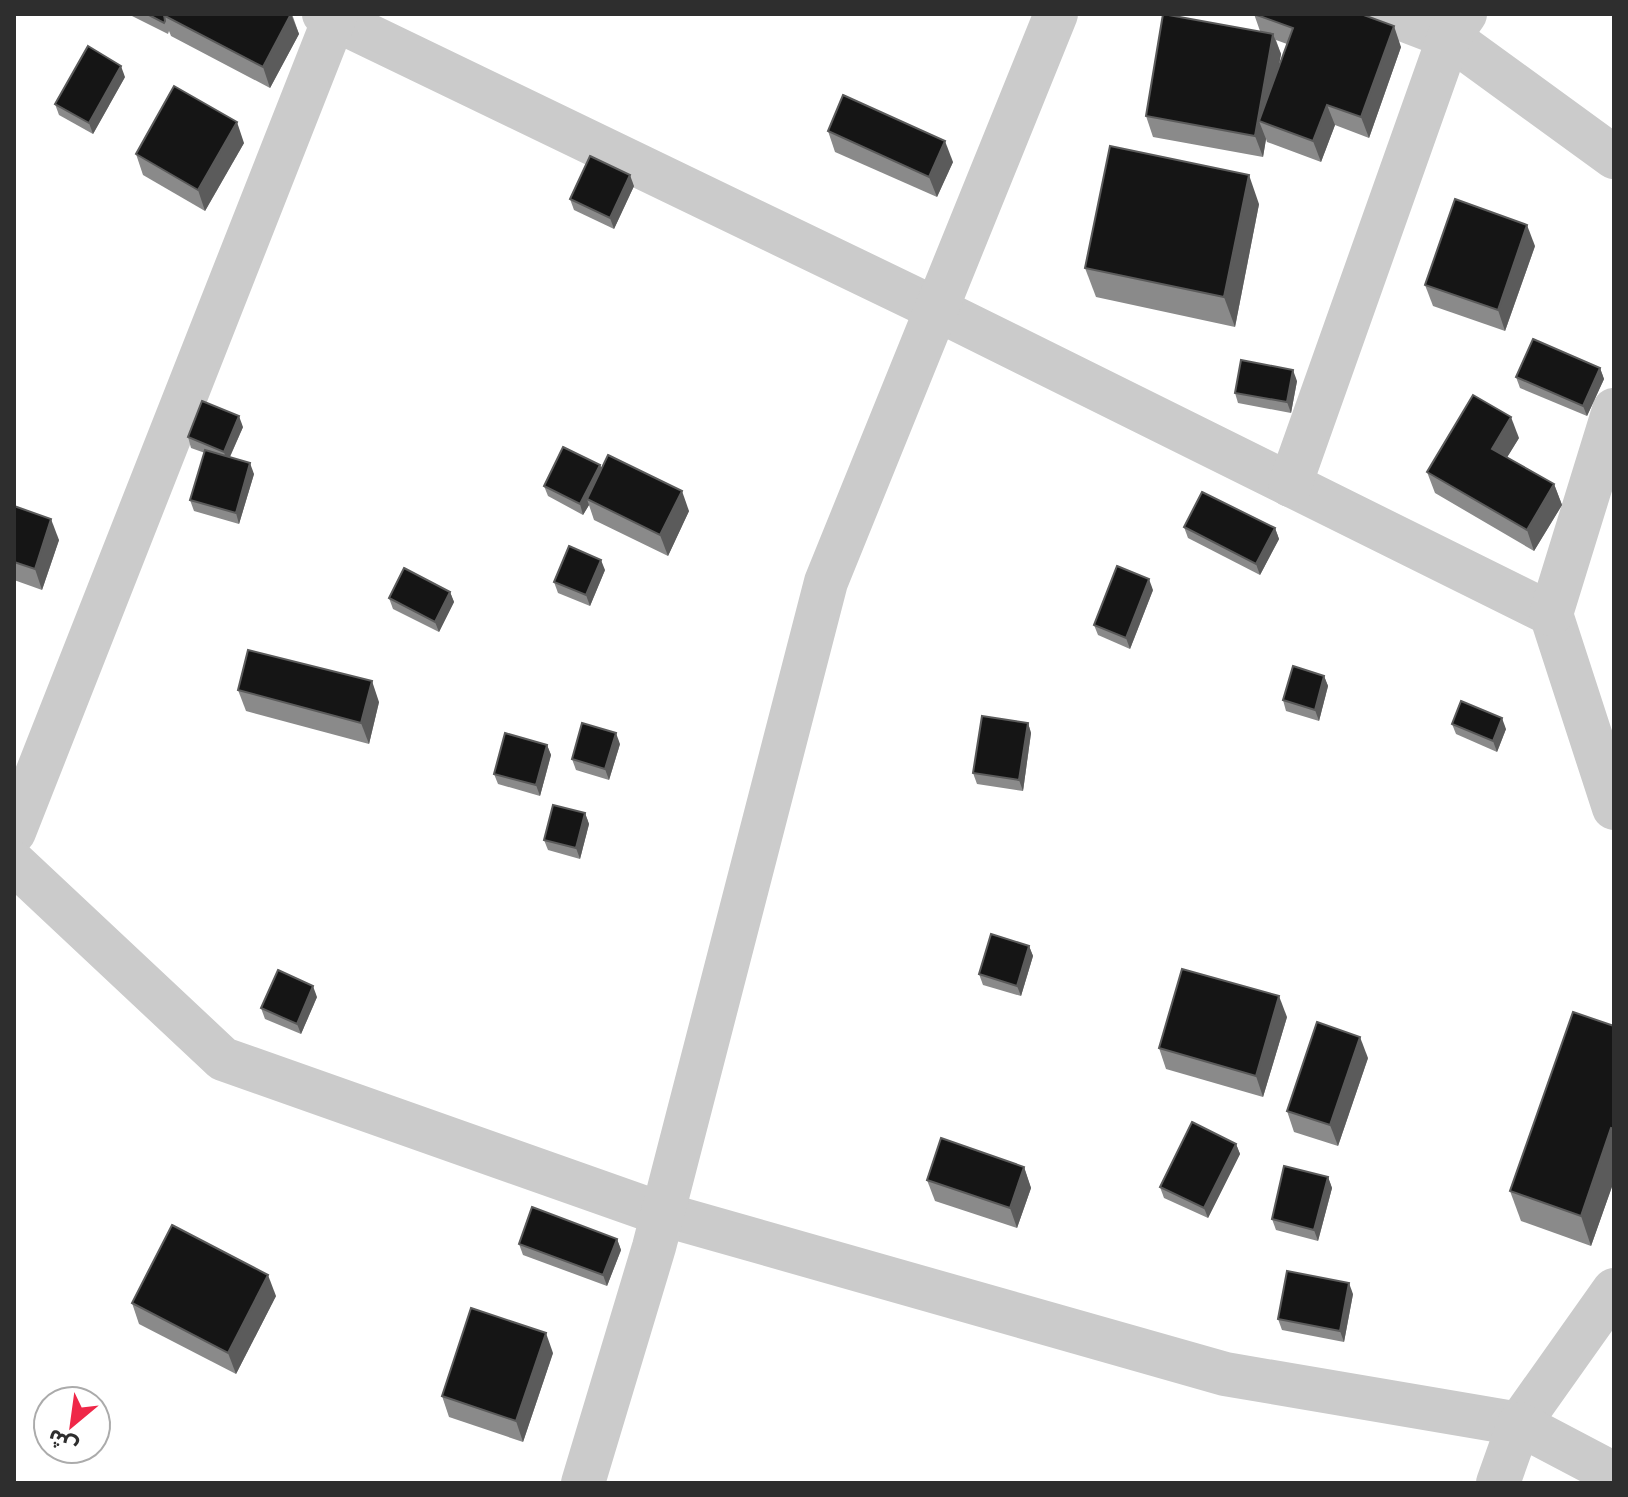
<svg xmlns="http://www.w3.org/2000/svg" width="1628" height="1497" font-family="'Titillium Web','Noto Sans Arabic',sans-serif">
	<rect width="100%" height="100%" fill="#fff"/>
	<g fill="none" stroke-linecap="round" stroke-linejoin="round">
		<g stroke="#cbcbcb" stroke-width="44">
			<polyline points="324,14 936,309 1551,614 1614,808"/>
			<polyline points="1389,14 1449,37 1614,157"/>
			<polyline points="1290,485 1449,37 1465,14"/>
			<polyline points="1551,614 1614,410"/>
			<polyline points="14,832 336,14"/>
			<polyline points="14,863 223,1059 662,1214 1225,1374 1519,1424 1614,1290"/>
			<polyline points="583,1483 654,1247 826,582 1056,14"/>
			<polyline points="1498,1483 1519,1424 1614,1474"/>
		</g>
	</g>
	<g fill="#8a8a8a" fill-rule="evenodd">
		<polygon points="131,14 292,14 299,34 270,88 171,36 169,31 168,34 132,16"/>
		<path d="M1254 14 1401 47 1369 138 1335 125 1321 162 1267 142 1266 139 1263 157 1153 137 1146 116 1260 31ZM1276 40 1287 44 1278 69 1281 54Z"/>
		<polygon points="125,77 93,134 59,115 55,104"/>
		<polygon points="828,131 953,162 937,197 835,152"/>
		<polygon points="244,143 205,211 143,175 136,154"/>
		<polygon points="634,186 614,229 574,210 570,199"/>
		<polygon points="1259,204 1235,327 1096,297 1085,268"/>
		<polygon points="1535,246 1505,331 1433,306 1425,285"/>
		<polygon points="1600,368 1604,379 1587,416 1520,388 1516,377"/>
		<polygon points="1297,381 1291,413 1238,403 1235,393"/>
		<polygon points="243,427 230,457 254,474 239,524 194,511 190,500 205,453 191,448 188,437"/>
		<polygon points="1519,438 1507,457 1554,484 1562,505 1534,551 1435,493 1427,472"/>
		<polygon points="600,465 602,469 689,511 668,556 594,520 589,505 583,515 548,496 544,486"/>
		<polygon points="14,506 59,540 42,590 14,580"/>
		<polygon points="1184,527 1275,528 1279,539 1260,575 1188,538"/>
		<polygon points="605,570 590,606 558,593 554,582"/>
		<polygon points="1153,590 1130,649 1098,635 1094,625"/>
		<polygon points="450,592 454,602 439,632 393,609 389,598"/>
		<polygon points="1324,676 1328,686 1319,721 1286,711 1283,700"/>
		<polygon points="238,690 379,702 369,744 246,711"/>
		<polygon points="1028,723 1031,733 1023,791 977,784 973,773"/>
		<polygon points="1452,724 1506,729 1497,752 1456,734"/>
		<polygon points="620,744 609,780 576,770 572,759"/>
		<polygon points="547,745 551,755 540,796 498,784 494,774"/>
		<polygon points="585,813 589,824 580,859 548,850 544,840"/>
		<polygon points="1029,946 1033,956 1021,996 983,985 979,974"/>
		<polygon points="317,997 301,1034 265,1019 261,1008"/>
		<polygon points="1287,1017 1263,1097 1166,1069 1159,1048"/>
		<polygon points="1614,1026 1614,1181 1591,1246 1521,1221 1510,1191"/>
		<polygon points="1368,1058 1338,1146 1294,1132 1287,1111"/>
		<polygon points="1236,1144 1240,1154 1208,1218 1164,1198 1160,1187"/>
		<polygon points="1024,1167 1031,1188 1017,1228 935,1201 927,1180"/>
		<polygon points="1328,1177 1332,1188 1318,1241 1276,1230 1272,1219"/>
		<polygon points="617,1239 621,1250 607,1286 523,1255 519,1244"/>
		<polygon points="1353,1294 1344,1342 1282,1330 1278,1319"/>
		<polygon points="276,1296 236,1374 139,1324 132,1303"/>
		<polygon points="553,1353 523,1442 449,1417 442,1396"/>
	</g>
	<g fill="#5b5b5b">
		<polygon points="291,14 299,34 270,88 263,67"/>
		<polygon points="1394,26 1401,47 1369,138 1361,117"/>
		<polygon points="1273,34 1281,54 1269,124 1259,121 1266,139 1263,157 1255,136"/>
		<polygon points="121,66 125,77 93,134 89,123"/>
		<polygon points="1327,105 1335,125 1321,162 1313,141"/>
		<polygon points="237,122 244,143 205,211 198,190"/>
		<polygon points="945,141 953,162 937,197 929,177"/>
		<polygon points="630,175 634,186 614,229 610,218"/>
		<polygon points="1249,175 1259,204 1235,327 1224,297"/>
		<polygon points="1527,225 1535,246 1505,331 1498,310"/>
		<polygon points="1600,368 1604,379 1587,416 1583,406"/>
		<polygon points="1293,370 1297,381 1291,413 1287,402"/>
		<polygon points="239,416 243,427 227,463 224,452"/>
		<polygon points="1511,417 1519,438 1500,469 1492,449"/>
		<polygon points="250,463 254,474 239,524 236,513"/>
		<polygon points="600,465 604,476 587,499 589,505 583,515 580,504"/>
		<polygon points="1554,484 1562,505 1534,551 1527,530"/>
		<polygon points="682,491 689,511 668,556 660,535"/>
		<polygon points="51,519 59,540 42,590 35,569"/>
		<polygon points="1275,528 1279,539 1260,575 1256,564"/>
		<polygon points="601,560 605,570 590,606 586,595"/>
		<polygon points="1149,579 1153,590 1130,649 1126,638"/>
		<polygon points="450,592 454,602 439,632 435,622"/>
		<polygon points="1324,676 1328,686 1319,721 1315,710"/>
		<polygon points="372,681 379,702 369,744 361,723"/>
		<polygon points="1502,718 1506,729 1497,752 1493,741"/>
		<polygon points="1028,723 1031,733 1023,791 1019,780"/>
		<polygon points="616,733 620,744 609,780 605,769"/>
		<polygon points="547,745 551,755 540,796 536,785"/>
		<polygon points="585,813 589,824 580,859 576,848"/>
		<polygon points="1029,946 1033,956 1021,996 1017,986"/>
		<polygon points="313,986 317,997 301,1034 297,1024"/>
		<polygon points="1279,996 1287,1017 1263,1097 1256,1076"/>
		<polygon points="1360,1037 1368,1058 1338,1146 1330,1125"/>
		<polygon points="1611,1128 1614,1136 1614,1181 1591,1246 1581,1216"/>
		<polygon points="1236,1144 1240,1154 1208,1218 1204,1208"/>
		<polygon points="1024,1167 1031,1188 1017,1228 1010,1208"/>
		<polygon points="1328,1177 1332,1188 1318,1241 1314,1230"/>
		<polygon points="617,1239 621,1250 607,1286 603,1275"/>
		<polygon points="268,1275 276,1296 236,1374 228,1353"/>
		<polygon points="1349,1283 1353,1294 1344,1342 1340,1331"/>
		<polygon points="546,1333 553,1353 523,1442 516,1421"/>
	</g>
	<g fill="#151515" stroke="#5b5b5b" stroke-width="2">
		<polygon points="147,14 164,14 165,21 164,23"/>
		<polygon points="164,14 291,14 263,67 163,15"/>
		<polygon points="1163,14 1273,34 1255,136 1146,116"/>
		<polygon points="1254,14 1361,14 1394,26 1361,117 1327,105 1313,141 1259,121 1293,28"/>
		<polygon points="88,46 121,66 89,123 55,104"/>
		<polygon points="174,86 237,122 198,190 136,154"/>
		<polygon points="843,95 945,141 929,177 828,131"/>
		<polygon points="1110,146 1249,175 1224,297 1085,268"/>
		<polygon points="590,156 630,175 610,218 570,199"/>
		<polygon points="1455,199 1527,225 1498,310 1425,285"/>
		<polygon points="1533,339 1600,368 1583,406 1516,377"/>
		<polygon points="1241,360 1293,370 1287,402 1235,393"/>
		<polygon points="1473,395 1511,417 1492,449 1554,484 1527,530 1427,472"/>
		<polygon points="202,401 239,416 224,452 188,437"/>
		<polygon points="563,447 600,465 580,504 544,486"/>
		<polygon points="205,450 250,463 236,513 190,500"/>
		<polygon points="608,455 682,491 660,535 587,499"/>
		<polygon points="1202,492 1275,528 1256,564 1184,527"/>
		<polygon points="14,506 51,519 35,569 14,562"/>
		<polygon points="569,546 601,560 586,595 554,582"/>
		<polygon points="1117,566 1149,579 1126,638 1094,625"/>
		<polygon points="404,568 450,592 435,622 389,598"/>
		<polygon points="248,650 372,681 361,723 238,690"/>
		<polygon points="1293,666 1324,676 1315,710 1283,700"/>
		<polygon points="1461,701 1502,718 1493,741 1452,724"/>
		<polygon points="982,716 1028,723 1019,780 973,773"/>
		<polygon points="582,723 616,733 605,769 572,759"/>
		<polygon points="505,733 547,745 536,785 494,774"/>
		<polygon points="553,805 585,813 576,848 544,840"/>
		<polygon points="991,934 1029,946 1017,986 979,974"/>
		<polygon points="1182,969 1279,996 1256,1076 1159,1048"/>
		<polygon points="278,970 313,986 297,1024 261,1008"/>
		<polygon points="1573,1012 1614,1026 1614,1129 1611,1128 1581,1216 1510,1191"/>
		<polygon points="1317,1022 1360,1037 1330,1125 1287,1111"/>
		<polygon points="1192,1122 1236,1144 1204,1208 1160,1187"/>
		<polygon points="941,1138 1024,1167 1010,1208 927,1180"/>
		<polygon points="1284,1166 1328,1177 1314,1230 1272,1219"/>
		<polygon points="532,1207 617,1239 603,1275 519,1244"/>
		<polygon points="172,1225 268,1275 228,1353 132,1303"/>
		<polygon points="1287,1271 1349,1283 1340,1331 1278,1319"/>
		<polygon points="471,1308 546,1333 516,1421 442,1396"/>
	</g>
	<rect width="1628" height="1497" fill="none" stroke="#2e2e2e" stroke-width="32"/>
	<g transform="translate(72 1425) rotate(209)"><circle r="38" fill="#ffffff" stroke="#ababab" stroke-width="2"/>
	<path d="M0-6L14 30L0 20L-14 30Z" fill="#ef2748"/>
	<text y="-12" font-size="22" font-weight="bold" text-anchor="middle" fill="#2e2e2e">ش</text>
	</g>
</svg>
